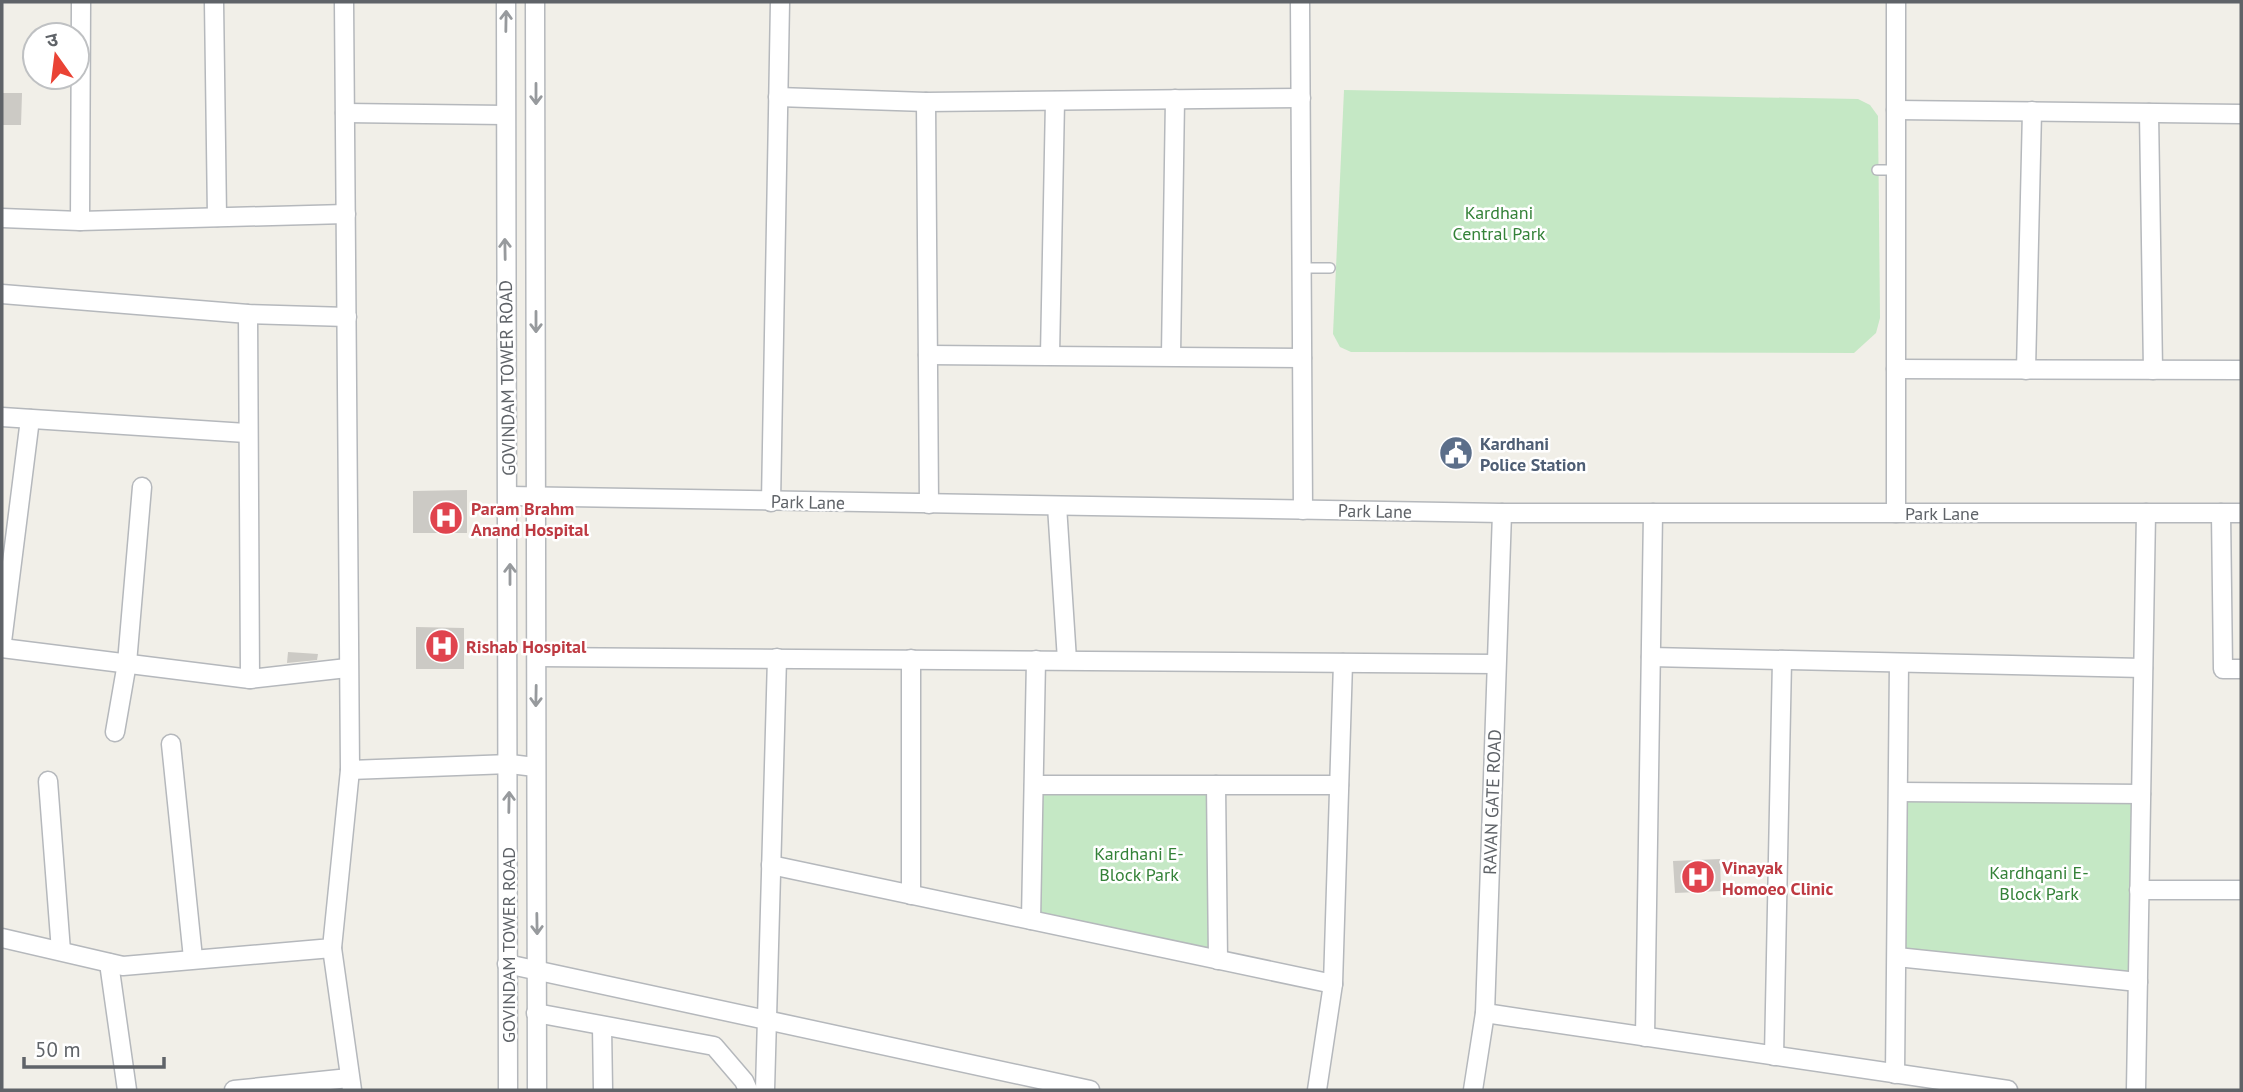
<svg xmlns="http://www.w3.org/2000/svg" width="2243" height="1092" font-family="'PT Sans','Noto Sans Devanagari',sans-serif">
	<rect width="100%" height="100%" fill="#f1efe8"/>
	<g fill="#c5e8c5">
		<polygon points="1344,90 1858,99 1870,105 1878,116 1880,318 1876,333 1854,353 1351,352 1340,347 1333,334"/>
		<polygon points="1034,785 1216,785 1218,960 1031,920"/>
		<polygon points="1899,792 2141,794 2138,982 1897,957"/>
	</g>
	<g fill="#cccac5">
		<polygon points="2,93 22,93 21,125 2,125"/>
		<polygon points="467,490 467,533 413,533 413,491"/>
		<polygon points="416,627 464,628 464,669 416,669"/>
		<polygon points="288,652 318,654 317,660 287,663"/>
		<polygon points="1720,859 1721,891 1675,893 1673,861"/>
	</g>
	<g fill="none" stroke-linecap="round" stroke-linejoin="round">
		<g stroke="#b5b8bc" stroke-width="12">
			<g id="service">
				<polyline points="1877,170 1896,170"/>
				<polyline points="1302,268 1330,268"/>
			</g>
		</g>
		<g stroke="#b5b8bc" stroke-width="21">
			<g id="minor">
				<polyline points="214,2 217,217"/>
				<polyline points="344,2 350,770 510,764 535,767"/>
				<polyline points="506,2 508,1090"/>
				<polyline points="535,2 537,1090"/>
				<polyline points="1300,2 1303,510"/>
				<polyline points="1896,2 1896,513"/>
				<polyline points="778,97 926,102 1301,98"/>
				<polyline points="926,102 929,504"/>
				<polyline points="1896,110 2241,114"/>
				<polyline points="345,113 505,115"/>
				<polyline points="2149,113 2153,370"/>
				<polyline points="2,218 80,221 346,214"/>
				<polyline points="80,221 81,2"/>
				<polyline points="2,294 248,314 347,317"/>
				<polyline points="248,314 250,679 347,668"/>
				<polyline points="928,355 1302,358"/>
				<polyline points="1050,355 1055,101"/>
				<polyline points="1171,355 1175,99"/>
				<polyline points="1896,369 2241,370"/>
				<polyline points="2026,370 2032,111"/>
				<polyline points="2,417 246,433"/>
				<polyline points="509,496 1502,513 2241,513"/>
				<polyline points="771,502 780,2"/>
				<polyline points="1057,506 1067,660"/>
				<polyline points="2221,513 2223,669 2241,669"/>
				<polyline points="2,642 30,419"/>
				<polyline points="2,648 250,679"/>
				<polyline points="537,657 1496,664"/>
				<polyline points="1651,657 2143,668"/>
				<polyline points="911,659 911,895"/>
				<polyline points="115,732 127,663 142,487"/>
				<polyline points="171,744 193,958"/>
				<polyline points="48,781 61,951"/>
				<polyline points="1034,785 1339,785"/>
				<polyline points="1216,785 1218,960"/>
				<polyline points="1899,792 2141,794"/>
				<polyline points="771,865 1333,984"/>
				<polyline points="2139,890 2241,890"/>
				<polyline points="1031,920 1036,660"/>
				<polyline points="2,938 123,966 332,948 350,770"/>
				<polyline points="332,948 352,1090"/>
				<polyline points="1897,957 2138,982"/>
				<polyline points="109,963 127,1090"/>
				<polyline points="507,964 1090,1090"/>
				<polyline points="536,1013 714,1046 744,1081 748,1090"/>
				<polyline points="1485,1013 2008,1090"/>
				<polyline points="602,1026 603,1090"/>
				<polyline points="1645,1037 1653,513"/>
				<polyline points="1774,1056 1782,660"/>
				<polyline points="1895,1074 1899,663"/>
				<polyline points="234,1090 349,1078"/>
				<polyline points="765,1090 777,658"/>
				<polyline points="1317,1090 1333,984 1343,663"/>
				<polyline points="1473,1090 1485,1013 1502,513"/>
				<polyline points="2136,1090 2146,513"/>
			</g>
		</g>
		<use href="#service" stroke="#fff" stroke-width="9"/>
		<use href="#minor" stroke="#fff" stroke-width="18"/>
	</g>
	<defs><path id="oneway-shaft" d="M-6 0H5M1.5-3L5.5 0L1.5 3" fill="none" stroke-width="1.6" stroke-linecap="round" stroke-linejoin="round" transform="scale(1.75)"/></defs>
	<g stroke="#979a9d">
		<use href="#oneway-shaft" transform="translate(506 21) rotate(-89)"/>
		<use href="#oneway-shaft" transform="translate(536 94) rotate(90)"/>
		<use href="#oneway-shaft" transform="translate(505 249) rotate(-91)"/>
		<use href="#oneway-shaft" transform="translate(536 322) rotate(90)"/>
		<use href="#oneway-shaft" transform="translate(510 574) rotate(-90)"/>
		<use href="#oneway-shaft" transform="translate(536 696) rotate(91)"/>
		<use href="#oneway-shaft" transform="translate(509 802) rotate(-89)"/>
		<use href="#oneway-shaft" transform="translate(537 924) rotate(89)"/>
	</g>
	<defs>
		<g id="civic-disc" transform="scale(1.75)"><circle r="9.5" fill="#5c6f8a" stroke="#fff"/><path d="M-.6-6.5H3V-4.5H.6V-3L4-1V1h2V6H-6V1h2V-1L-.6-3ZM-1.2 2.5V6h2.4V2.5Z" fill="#fff"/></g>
		<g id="hospital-disc" transform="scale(1.75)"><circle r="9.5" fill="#e0444e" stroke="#fff"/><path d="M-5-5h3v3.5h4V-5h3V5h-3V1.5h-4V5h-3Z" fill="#fff"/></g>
	</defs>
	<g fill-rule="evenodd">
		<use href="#civic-disc" x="1456" y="453"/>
		<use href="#hospital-disc" x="446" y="518"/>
		<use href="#hospital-disc" x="442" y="646"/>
		<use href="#hospital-disc" x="1698" y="877"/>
	</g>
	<g text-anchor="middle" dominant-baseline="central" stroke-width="5" stroke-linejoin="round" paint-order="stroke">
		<g font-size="18" fill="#348238" stroke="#fff">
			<text x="1499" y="212">Kardhani<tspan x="1499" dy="21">Central Park</tspan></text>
			<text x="1139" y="853">Kardhani E-<tspan x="1139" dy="21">Block Park</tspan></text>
			<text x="2039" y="872">Kardhqani E-<tspan x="2039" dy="21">Block Park</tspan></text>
		</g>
		<g font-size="18" fill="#5f6368" stroke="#fff">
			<text transform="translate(507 378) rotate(-91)">GOVINDAM TOWER ROAD</text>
			<text transform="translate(808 502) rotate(1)">Park Lane</text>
			<text transform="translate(1375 511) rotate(1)">Park Lane</text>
			<text x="1942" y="513">Park Lane</text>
			<text transform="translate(1492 802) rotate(-88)">RAVAN GATE ROAD</text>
			<text transform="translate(508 945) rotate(-90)">GOVINDAM TOWER ROAD</text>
		</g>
		<g font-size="18" font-weight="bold" fill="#4e5e75" stroke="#fff" text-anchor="start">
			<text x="1480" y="443">Kardhani<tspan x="1480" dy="21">Police Station</tspan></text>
		</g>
		<g font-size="18" font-weight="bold" fill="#be3a42" stroke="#fff" text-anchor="start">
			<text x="471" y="508">Param Brahm<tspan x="471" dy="21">Anand Hospital</tspan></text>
			<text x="466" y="646">Rishab Hospital</text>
			<text x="1722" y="867">Vinayak<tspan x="1722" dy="21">Homoeo Clinic</tspan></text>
		</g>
	</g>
	<rect width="2243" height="1092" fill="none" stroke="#5f6368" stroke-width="7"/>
	<g transform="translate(56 56) rotate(346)"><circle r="33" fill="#ffffff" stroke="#bfc1c3" stroke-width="2"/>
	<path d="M0-5L12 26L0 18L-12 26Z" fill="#ea4335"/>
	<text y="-10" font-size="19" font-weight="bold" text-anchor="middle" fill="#5f6368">उ</text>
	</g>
	<path d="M24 1057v10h140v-10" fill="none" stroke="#5f6368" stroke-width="3.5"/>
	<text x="35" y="1057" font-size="21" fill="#5f6368" stroke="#ffffff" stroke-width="5" paint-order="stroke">50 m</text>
</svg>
